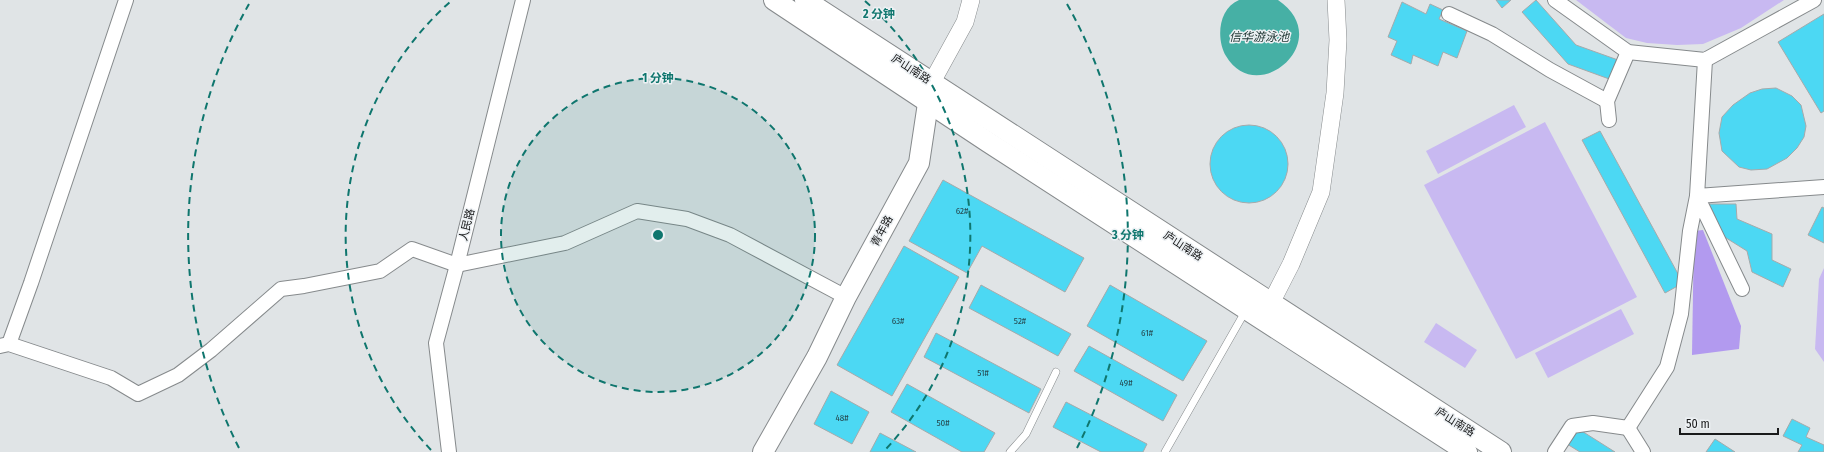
<svg xmlns="http://www.w3.org/2000/svg" width="1824" height="452" font-family="'Fira Sans Condensed','Noto Sans SC',sans-serif">
	<rect width="100%" height="100%" fill="#e0e4e6"/>
	<g fill="#c8b9f1">
		<polygon points="1576,0 1784,0 1741,28 1703,44 1677,45 1647,43 1626,38"/>
		<polygon points="1514,105 1526,127 1438,174 1426,151"/>
		<polygon points="1545,122 1637,297 1516,359 1424,185"/>
		<polygon points="1824,268 1824,362 1815,349 1819,279"/>
		<polygon points="1621,309 1634,334 1548,378 1535,353"/>
		<polygon points="1436,323 1477,350 1465,368 1424,342"/>
	</g>
	<polygon fill="#b29aef" points="1703,230 1741,326 1739,349 1692,355 1694,231"/>
	<path fill="#46b0a5" d="M1278 0C1337 40 1257 109 1226 56 1216 39 1218 9 1239 0 1246 0 1269 0 1278 0Z"/>
	<g fill="#4cd8f3" stroke="#a5aaab">
		<polygon points="1496,0 1511,0 1502,8"/>
		<polygon points="1536,0 1576,45 1618,60 1612,80 1568,64 1522,12"/>
		<polygon points="1402,2 1426,14 1430,4 1443,10 1439,19 1467,31 1457,58 1443,52 1438,66 1413,55 1411,64 1391,55 1397,41 1388,37"/>
		<polygon points="1824,14 1824,111 1821,113 1778,42"/>
		<polygon points="1776,88 1792,96 1801,105 1806,126 1804,137 1797,148 1787,158 1767,169 1751,170 1739,167 1722,151 1719,133 1722,117 1733,105 1750,93 1762,89"/>
		<circle cx="1249" cy="164" r="39"/>
		<polygon points="1600,131 1683,283 1665,293 1582,140"/>
		<polygon points="943,180 1084,258 1065,292 982,246 967,273 909,241"/>
		<polygon points="1706,204 1736,204 1737,219 1772,234 1772,260 1791,269 1783,287 1752,272 1747,251 1723,236"/>
		<polygon points="1822,207 1824,208 1824,243 1808,235"/>
		<polygon points="904,246 959,277 892,396 837,365"/>
		<polygon points="981,285 1071,334 1058,356 969,308"/>
		<polygon points="1110,285 1207,341 1183,381 1087,326"/>
		<polygon points="936,333 1041,389 1029,413 924,357"/>
		<polygon points="1089,346 1177,395 1163,421 1074,371"/>
		<polygon points="907,384 995,433 984,452 962,452 891,412"/>
		<polygon points="831,391 869,412 852,444 814,424"/>
		<polygon points="1066,402 1147,444 1143,452 1101,452 1053,427"/>
		<polygon points="1792,419 1810,428 1806,437 1824,445 1824,452 1798,452 1802,445 1783,436"/>
		<polygon points="1577,428 1615,452 1580,452 1567,444"/>
		<polygon points="880,433 916,452 870,452"/>
		<polygon points="1715,439 1735,452 1706,452"/>
	</g>
	<g fill="none" stroke-linecap="round" stroke-linejoin="round">
		<g stroke="#868a8c" stroke-width="8">
			<g id="service">
				<polyline points="1010,452 1026,434 1056,372"/>
				<polyline points="1165,452 1246,310"/>
			</g>
		</g>
		<g stroke="#868a8c" stroke-width="16">
			<g id="minor">
				<polyline points="1555,0 1628,52 1705,60 1814,0"/>
				<polyline points="1449,14 1492,34 1550,70 1607,101"/>
				<polyline points="1705,60 1697,196 1824,187"/>
				<polyline points="1609,120 1607,101 1628,52"/>
				<polyline points="9,344 31,283 126,0"/>
				<polyline points="0,346 9,344 111,378 138,394 178,375 211,350 281,289 304,286 380,271 412,249 457,265 565,243 637,211 687,219 730,235 846,297"/>
				<polyline points="1628,428 1667,367 1681,314 1690,231 1697,196 1742,289"/>
				<polyline points="1628,428 1643,452"/>
				<polyline points="449,452 436,343 457,265 523,0"/>
				<polyline points="1555,452 1572,426 1593,423 1628,428"/>
			</g>
		</g>
		<g stroke="#868a8c" stroke-width="18">
			<g id="tertiary">
				<polyline points="932,82 965,22 971,0"/>
				<polyline points="1271,303 1291,264 1321,192 1335,93 1338,40 1336,0"/>
			</g>
		</g>
		<g stroke="#868a8c" stroke-width="22">
			<g id="secondary">
				<polyline points="774,0 988,142 1467,452"/>
				<polyline points="805,0 1501,452"/>
				<polyline points="763,452 817,357 846,297 919,163 930,90"/>
			</g>
		</g>
		<use href="#service" stroke="#fff" stroke-width="7"/>
		<use href="#minor" stroke="#fff" stroke-width="14"/>
		<use href="#tertiary" stroke="#fff" stroke-width="17"/>
		<use href="#secondary" stroke="#fff" stroke-width="20"/>
	</g>
	<circle cx="658" cy="235" r="157" fill="#0f766e" fill-opacity=".12"/>
	<g fill="none" stroke="#0f766e" stroke-width="2" stroke-dasharray="7 5">
		<circle cx="658" cy="235" r="157"/>
		<path d="M431 450A313 313 0 0 1 451 1M865 1A313 313 0 0 1 885 450"/>
		<path d="M239 448A470 470 0 0 1 249 4M1067 4A470 470 0 0 1 1077 448"/>
	</g>
	<g text-anchor="middle" dominant-baseline="central" stroke-width="3" stroke-linejoin="round" paint-order="stroke">
		<g font-size="9" fill="#264a51">
			<text x="962" y="211">62#</text>
			<text x="898" y="321">63#</text>
			<text x="1020" y="321">52#</text>
			<text x="1147" y="333">61#</text>
			<text x="983" y="373">51#</text>
			<text x="1126" y="383">49#</text>
			<text x="842" y="418">48#</text>
			<text x="943" y="423">50#</text>
		</g>
		<g font-size="11" fill="#191a1b" stroke="#edf1f4">
			<text transform="translate(911 69) rotate(33)">庐山南路</text>
			<text transform="translate(467 225) rotate(-76)">人民路</text>
			<text transform="translate(882 231) rotate(-62)">青年路</text>
			<text transform="translate(1183 246) rotate(33)">庐山南路</text>
			<text transform="translate(1455 422) rotate(32)">庐山南路</text>
		</g>
		<g font-size="12" font-style="italic" fill="#1b3330" stroke="#edf1f4">
			<text x="1259" y="37">信华游泳池</text>
		</g>
	</g>
	<circle cx="658" cy="235" r="6" fill="#0f766e" stroke="#edf1f4" stroke-width="2"/>
	<g font-size="12" text-anchor="middle" font-weight="bold" fill="#0f766e" stroke="#edf1f4" stroke-width="3" stroke-linejoin="round" paint-order="stroke">
		<text x="879" y="18">2 分钟</text>
		<text x="658" y="82">1 分钟</text>
		<text x="1128" y="239">3 分钟</text>
	</g>
	<path d="M1680 428v6h98v-6" fill="none" stroke="#191a1b" stroke-width="2"/>
	<text x="1686" y="428" font-size="12" fill="#191a1b" stroke="#edf1f4" stroke-width="3" paint-order="stroke">50 m</text>
</svg>
